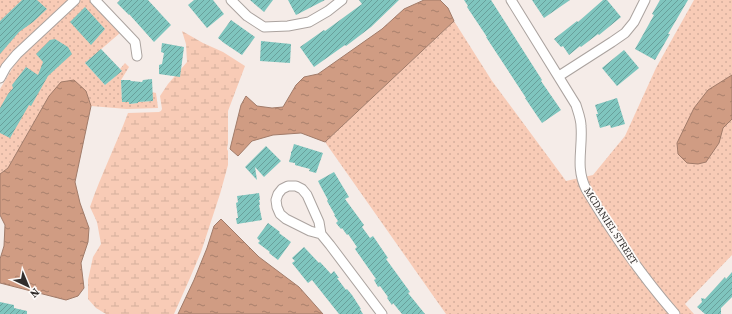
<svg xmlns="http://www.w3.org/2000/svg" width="732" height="314" font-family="'Source Serif 4',serif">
	<defs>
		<pattern id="grass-dots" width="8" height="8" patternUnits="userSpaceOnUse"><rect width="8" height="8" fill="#f8cbb6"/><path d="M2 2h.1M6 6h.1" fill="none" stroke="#d5af9d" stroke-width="1.8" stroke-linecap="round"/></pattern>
		<pattern id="wetland-marsh" width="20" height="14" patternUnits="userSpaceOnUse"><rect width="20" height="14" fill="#f8cbb6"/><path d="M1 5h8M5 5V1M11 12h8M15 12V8" fill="none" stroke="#d5af9d"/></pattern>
		<pattern id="water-ripples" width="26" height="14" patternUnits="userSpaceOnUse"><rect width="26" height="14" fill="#d09c83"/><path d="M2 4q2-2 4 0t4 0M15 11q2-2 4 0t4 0" fill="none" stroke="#a9806c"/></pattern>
		<pattern id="building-hatch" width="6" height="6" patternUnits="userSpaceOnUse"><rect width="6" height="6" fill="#7fc5be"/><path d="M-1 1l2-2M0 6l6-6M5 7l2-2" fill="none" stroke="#69a09b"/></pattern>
	</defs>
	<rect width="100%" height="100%" fill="#f5ece8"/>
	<g fill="url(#grass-dots)">
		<polygon points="0,0 68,0 14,52 0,72"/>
		<polygon points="79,0 90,0 121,30 120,33 85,63 105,85 122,71 120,69 125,63 129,67 121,80 122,102 129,102 129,104 138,103 138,102 152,101 152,92 156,93 158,108 127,109 91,106 86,91 49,96 8,168 0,174 0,89 16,62 26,51"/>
		<polygon points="694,0 732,0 732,255 685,304 694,314 446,314 325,142 454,21 492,81 566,181 593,175 625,136 656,68"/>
	</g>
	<path fill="url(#wetland-marsh)" d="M182 31 203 43 223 52 245 66 228 111V143L227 149 228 151V165L220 194 201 252 190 278 174 314H106L96 308 88 299V280L93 257 101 244 97 222 90 207C101 175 116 145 128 113L159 112 161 111 162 109 160 96 168 84 187 62 186 44Z"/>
	<g fill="url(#water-ripples)" stroke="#a17b69">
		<polygon points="424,0 440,0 448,8 454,21 325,142 301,133 273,135 252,141 238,156 230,149 241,105 246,96 257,106 272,108 283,107 296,85 304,77 318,74 382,29 404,9"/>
		<polygon points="732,75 732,119 723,128 719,143 706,162 698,164 687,163 678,154 677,143 694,108 708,90"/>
		<polygon points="74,80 86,91 91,106 75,182 80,203 89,228 88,242 81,263 84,288 78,296 66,300 0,283 0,259 4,246 5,225 0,215 0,174 8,168 49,96 61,82"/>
		<polygon points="221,219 259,257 299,287 323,314 178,314 194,280 207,248 214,226"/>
	</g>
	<g fill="url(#building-hatch)">
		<polygon points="22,0 37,0 47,9 33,22 19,32 0,54 0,21"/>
		<polygon points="120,0 148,0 171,25 154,42 129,14 129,15 117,3"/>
		<polygon points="194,0 213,0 224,14 207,28 188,5"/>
		<polygon points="250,0 273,0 264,12"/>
		<polygon points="288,0 325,0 296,15"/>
		<polygon points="359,0 399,0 371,27 346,46 345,45 314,67 300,47 324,30 325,31 362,4"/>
		<polygon points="464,0 491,0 542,80 541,81 561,110 542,123 525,98 526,98 486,37 487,37 467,7 468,6"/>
		<polygon points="532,0 570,0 544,18"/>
		<polygon points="603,0 607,0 621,17 599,35 598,34 581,47 580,46 569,55 563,46 561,47 554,39 577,21 578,22"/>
		<polygon points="660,0 688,0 668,34 670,34 655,60 635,49 654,15 652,14"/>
		<polygon points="85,7 105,29 91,45 70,22"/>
		<polygon points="231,20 255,37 242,55 224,43 218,38"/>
		<polygon points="55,39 68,47 72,54 48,76 31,106 29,105 10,138 0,133 0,108 8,94 13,88 12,85 26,67 38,75 43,62 36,54 50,40"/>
		<polygon points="261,41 291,44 290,63 260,61"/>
		<polygon points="162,43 184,47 180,77 159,74 159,65 162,64 164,53 161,52"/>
		<polygon points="101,49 122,71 105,85 85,63"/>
		<polygon points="624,50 639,68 617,86 602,68"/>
		<polygon points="152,79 153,101 138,102 138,103 129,104 129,102 122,102 121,80 130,80 131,81 142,82 143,80"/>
		<polygon points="617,98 625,124 611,128 610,125 600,128 596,114 598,114 595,105"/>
		<polygon points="294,144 323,153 316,173 309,171 310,169 295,165 295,163 289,162 291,154 291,152 292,151"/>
		<polygon points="266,146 281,161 264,177 255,167 257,180 245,167"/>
		<polygon points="334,172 349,197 345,199 364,225 362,227 370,238 373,236 388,258 386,259 410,292 408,293 425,314 402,314 393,303 392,305 387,298 388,297 380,286 378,287 374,280 376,279 355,249 357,247 348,234 347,235 342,228 341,229 336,223 338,221 334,215 335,215 327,201 328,200 321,187 318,181"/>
		<polygon points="259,193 260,200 259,200 260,205 259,205 262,220 237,224 236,218 238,218 236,203 238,202 237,196"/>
		<polygon points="268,223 280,232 279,233 291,242 278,260 269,253 270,252 258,243 260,241 257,238"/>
		<polygon points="304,247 319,263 320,262 331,274 334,271 339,278 337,278 346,290 347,289 352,295 361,309 360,309 363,314 339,314 312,280 308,283 292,263 295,261 292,258"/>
		<polygon points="732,272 732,297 721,308 721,314 705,314 697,307 702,302 701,298 705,299 725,277 726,279"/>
		<polygon points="0,302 14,305 14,308 27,311 27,314 0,314"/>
	</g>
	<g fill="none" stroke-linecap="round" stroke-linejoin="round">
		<g stroke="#aba39f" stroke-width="11">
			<g id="minor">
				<polyline points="95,0 135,42 137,56"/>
				<polyline points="231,0 247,16 264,27 288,26 309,22 328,11 342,0"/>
				<path d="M511 0 576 105C578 112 581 119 581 126 583 148 575 167 586 189 612 233 641 275 675 314"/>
				<polyline points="559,76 612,42 625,33 634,22 645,0"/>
				<polyline points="0,78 6,67 17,54 75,0"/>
				<polyline points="321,234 319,222 307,195 302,189 296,186 288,186 282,189 278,194 276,200 277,207 280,214 286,219 310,231 321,234 330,245 382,314"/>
			</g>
		</g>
		<use href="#minor" stroke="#fff" stroke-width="9"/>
	</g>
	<g text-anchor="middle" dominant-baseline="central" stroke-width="3.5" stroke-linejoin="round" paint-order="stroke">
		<g font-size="10" fill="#322e2d" stroke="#fefbf9">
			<text transform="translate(611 226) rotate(57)">MCDANIEL STREET</text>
		</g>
	</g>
	<g transform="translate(28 286) rotate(136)" stroke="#fefbf9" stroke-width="3" paint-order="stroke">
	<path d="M0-3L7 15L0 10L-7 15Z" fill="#322e2d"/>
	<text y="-6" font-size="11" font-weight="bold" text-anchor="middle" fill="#322e2d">N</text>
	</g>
</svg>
